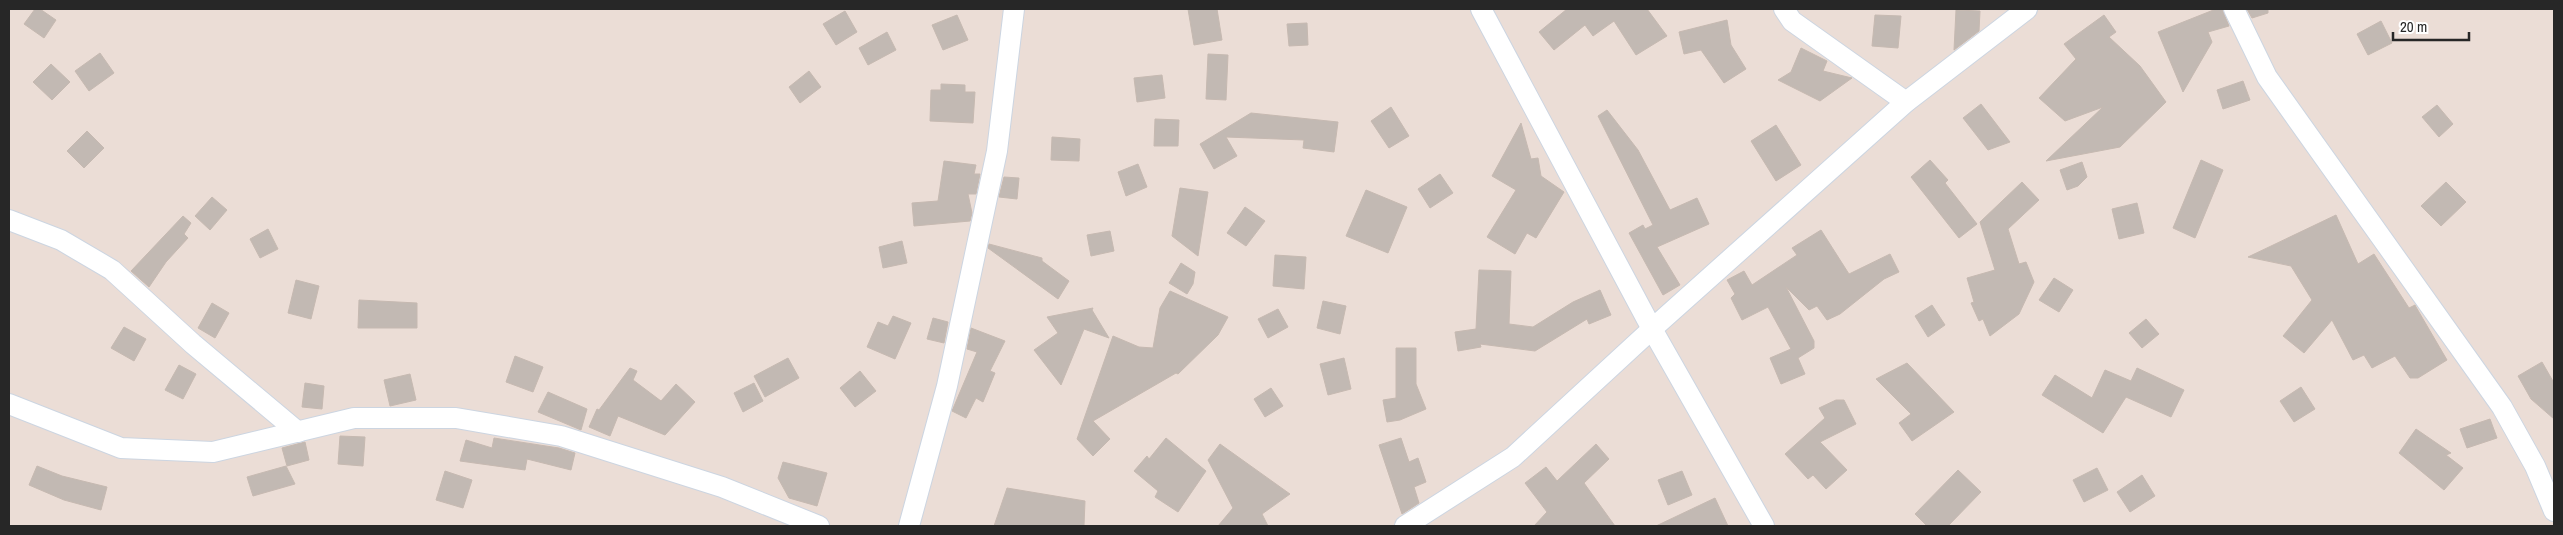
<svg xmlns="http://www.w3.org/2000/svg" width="2563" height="535" font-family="'Archivo Narrow',sans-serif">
	<rect width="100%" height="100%" fill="#ebddd6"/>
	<g fill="#c2b9b3" stroke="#c6b9b1">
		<polygon points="35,9 40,9 56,20 44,38 24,24"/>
		<polygon points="1188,9 1217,9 1222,40 1194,45"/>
		<polygon points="1567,9 1647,9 1667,36 1636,55 1614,21 1593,36 1585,25 1554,50 1539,32"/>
		<polygon points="2216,9 2222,9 2229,26 2208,32 2212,42 2183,92 2158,32"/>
		<polygon points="2247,9 2268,9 2268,13 2252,18"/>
		<polygon points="1956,10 1980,11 1979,31 1954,50"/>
		<polygon points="845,11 857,32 836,45 823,24"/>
		<polygon points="957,15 968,40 943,50 932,25"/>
		<polygon points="1875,15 1901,16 1898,48 1872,46"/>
		<polygon points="2104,15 2116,32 2109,37 2140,66 2166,102 2120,147 2046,161 2103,107 2065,121 2039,98 2076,59 2064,44"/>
		<polygon points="1727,20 1731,45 1746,69 1724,83 1701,50 1684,54 1679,32"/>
		<polygon points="2381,21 2392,43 2368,55 2357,34"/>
		<polygon points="1307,23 1308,45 1289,46 1287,24"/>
		<polygon points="887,32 896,50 868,65 859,48"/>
		<polygon points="1801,48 1827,61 1823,71 1852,78 1820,101 1778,80 1791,72"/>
		<polygon points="100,53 114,73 89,91 75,71"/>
		<polygon points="1208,54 1228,55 1226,100 1206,99"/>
		<polygon points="51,64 70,82 52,100 33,82"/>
		<polygon points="809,71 821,87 800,103 789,87"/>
		<polygon points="1162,75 1165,98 1137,102 1134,78"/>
		<polygon points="2243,81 2250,100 2223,109 2217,90"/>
		<polygon points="941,84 965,85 965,92 975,92 973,123 930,121 931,90 941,90"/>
		<polygon points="1981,104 2010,142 1988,150 1963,118"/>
		<polygon points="2437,105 2453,124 2439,137 2422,117"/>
		<polygon points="1391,107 1409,136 1389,148 1371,121"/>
		<polygon points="1607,110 1638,150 1670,210 1697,198 1709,224 1657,247 1680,285 1663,295 1629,233 1643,225 1645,229 1653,225 1598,116"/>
		<polygon points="1251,113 1338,122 1334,152 1303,148 1304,140 1226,137 1237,156 1214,169 1200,144"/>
		<polygon points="1155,119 1179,120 1178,146 1154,146"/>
		<polygon points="1521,123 1531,159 1538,158 1541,176 1564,192 1536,238 1527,233 1515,254 1487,237 1516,190 1492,176"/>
		<polygon points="1776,125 1801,165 1776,181 1751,141"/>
		<polygon points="87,131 104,148 84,168 67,151"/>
		<polygon points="1052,137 1080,139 1079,161 1051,160"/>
		<polygon points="1930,160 1948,180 1945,183 1977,224 1959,238 1911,177"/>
		<polygon points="2201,160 2223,170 2195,238 2173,228"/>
		<polygon points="944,161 976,165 974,174 980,174 976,194 968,194 972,213 970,221 914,226 912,203 938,201"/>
		<polygon points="2082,162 2087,177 2078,186 2067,190 2060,170"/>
		<polygon points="1138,164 1147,187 1126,196 1118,172"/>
		<polygon points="1440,174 1453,193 1430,208 1418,189"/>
		<polygon points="1004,177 1019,178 1017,199 999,197"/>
		<polygon points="2022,182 2039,200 2008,229 2019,264 2026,262 2034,282 2019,314 1990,336 1983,319 1979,321 1971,303 1974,302 1967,278 1995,270 1980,222"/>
		<polygon points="2446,182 2466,202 2441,226 2421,206"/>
		<polygon points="1180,188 1208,192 1198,256 1172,236"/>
		<polygon points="1366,190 1407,207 1388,253 1346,236"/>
		<polygon points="212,197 227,210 210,230 195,216"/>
		<polygon points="2137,203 2144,233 2119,239 2112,209"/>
		<polygon points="1245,207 1265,221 1246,246 1227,233"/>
		<polygon points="2336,215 2358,264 2374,254 2409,308 2415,305 2416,307 2447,360 2418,378 2410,378 2395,356 2372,368 2364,355 2353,360 2332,320 2304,353 2283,336 2312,300 2291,266 2248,257"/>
		<polygon points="183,216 191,223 184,234 188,238 166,262 149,287 131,271"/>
		<polygon points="268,229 278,249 260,258 250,239"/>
		<polygon points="1821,230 1849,274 1890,254 1899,272 1884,279 1840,314 1827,320 1817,306 1809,310 1786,287 1814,341 1814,348 1798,358 1805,374 1781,384 1770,358 1791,349 1768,307 1742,320 1731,298 1735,294 1727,280 1744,271 1752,285 1797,255 1792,248"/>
		<polygon points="1110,231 1114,251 1091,256 1087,235"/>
		<polygon points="902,241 907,263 883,268 879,247"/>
		<polygon points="989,244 1042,258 1042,261 1069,281 1058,299 988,248"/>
		<polygon points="1275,255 1306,257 1304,289 1273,286"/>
		<polygon points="1181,263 1195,272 1193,284 1187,294 1169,283"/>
		<polygon points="1479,270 1511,271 1509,324 1533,327 1573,302 1600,290 1611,315 1589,324 1587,319 1535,351 1480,344 1481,347 1458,351 1455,332 1476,329"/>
		<polygon points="2054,278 2073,290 2059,312 2039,300"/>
		<polygon points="296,280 319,286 311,319 288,313"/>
		<polygon points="1170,291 1228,317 1218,335 1178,374 1176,373 1093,421 1110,439 1093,456 1077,439 1113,336 1139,347 1153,348 1160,308"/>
		<polygon points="359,300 417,303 417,328 358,328"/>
		<polygon points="1323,301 1346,306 1340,334 1317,328"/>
		<polygon points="212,303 229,313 215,338 198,328"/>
		<polygon points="1932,305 1945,325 1928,337 1915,316"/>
		<polygon points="1093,308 1092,310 1109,338 1084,329 1061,385 1034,350 1058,333 1047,317"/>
		<polygon points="1278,309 1288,327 1268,338 1258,319"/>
		<polygon points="893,316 911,323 895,359 867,347 878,322 888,326"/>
		<polygon points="933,318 948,322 944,343 927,339"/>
		<polygon points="2146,319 2159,334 2142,348 2129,333"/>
		<polygon points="124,327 146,339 134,361 111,348"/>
		<polygon points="971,328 1005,341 990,371 995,373 983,402 976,398 966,418 952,411 977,352 967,349"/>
		<polygon points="1396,348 1416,348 1416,384 1426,409 1400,420 1387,422 1383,400 1396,398"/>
		<polygon points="515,356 543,367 533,392 506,382"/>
		<polygon points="788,358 799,378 765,397 754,376"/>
		<polygon points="1344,358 1351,389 1328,395 1320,364"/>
		<polygon points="2542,362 2554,383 2554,419 2531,399 2518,376"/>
		<polygon points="1907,363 1954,412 1912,441 1899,423 1911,414 1876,379"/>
		<polygon points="179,365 196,374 183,399 165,390"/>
		<polygon points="630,368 637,371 633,380 661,401 676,384 695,402 665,435 618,416 610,436 589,427 597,409 599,410"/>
		<polygon points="2137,368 2184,390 2171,417 2126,397 2103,433 2042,395 2055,375 2092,398 2105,370 2131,381"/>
		<polygon points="860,371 876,391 855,407 840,388"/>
		<polygon points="410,374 416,400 390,406 384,380"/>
		<polygon points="305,383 324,386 322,409 302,407"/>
		<polygon points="754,383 763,401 743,412 734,393"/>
		<polygon points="2301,387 2315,409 2294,422 2280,401"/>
		<polygon points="1271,388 1283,406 1265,417 1254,399"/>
		<polygon points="548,392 587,409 581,430 538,412"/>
		<polygon points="1836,400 1844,400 1856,424 1820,442 1847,470 1826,489 1813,475 1808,479 1785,454 1825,418 1819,408"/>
		<polygon points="2490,419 2497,438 2467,448 2460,429"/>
		<polygon points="2416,429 2451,453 2446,455 2463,468 2444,490 2399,453"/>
		<polygon points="340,436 365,437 363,466 338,464"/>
		<polygon points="494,438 559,448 575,453 571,470 527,459 525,470 460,461 466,440 492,448"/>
		<polygon points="1166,438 1206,471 1178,512 1155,497 1158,491 1134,471 1147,456 1149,459"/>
		<polygon points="1401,438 1409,462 1418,458 1426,482 1414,487 1419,503 1402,514 1379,445"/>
		<polygon points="305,442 309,460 287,466 282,448"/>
		<polygon points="1220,444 1290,494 1262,514 1268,526 1218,526 1233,508 1208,460"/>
		<polygon points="1596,444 1609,459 1584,483 1615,526 1534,526 1547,512 1525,483 1546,467 1557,481"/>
		<polygon points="783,462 827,473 817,506 789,498 778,478"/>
		<polygon points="37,466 62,476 107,487 101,510 64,500 29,485"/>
		<polygon points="286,466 295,484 253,496 247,477"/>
		<polygon points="2097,468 2108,490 2084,502 2073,480"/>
		<polygon points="1958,470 1981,492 1948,526 1927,526 1915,514"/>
		<polygon points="445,471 472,480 463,508 436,500"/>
		<polygon points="1682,471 1692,495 1668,505 1658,480"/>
		<polygon points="2142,475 2155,496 2130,512 2117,492"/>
		<polygon points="1007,488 1085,501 1084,526 994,526"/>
		<polygon points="1715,498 1728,526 1656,526"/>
	</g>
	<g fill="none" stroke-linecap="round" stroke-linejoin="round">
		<g stroke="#ccd5e1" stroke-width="22">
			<g id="street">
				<polyline points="1481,9 1652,329 1764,526"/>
				<polyline points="1784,9 1792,21 1906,102"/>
				<polyline points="2234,9 2267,77 2502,407 2535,466 2554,511"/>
				<polyline points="9,220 61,240 112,270 193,344 298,432"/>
				<polyline points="9,404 121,448 213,452 354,418 456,418 561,436 722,487 819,526"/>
				<polyline points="909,526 947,386 997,151 1014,9"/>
				<polyline points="1405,526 1513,457 1652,329 1906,102 2027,9"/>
			</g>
		</g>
		<use href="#street" stroke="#fff" stroke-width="20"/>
	</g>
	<rect width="2563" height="535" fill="none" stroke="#272727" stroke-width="20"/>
	<path d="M2393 32v8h76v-8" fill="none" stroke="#272727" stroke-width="2.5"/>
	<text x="2400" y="32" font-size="15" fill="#272727" stroke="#ffffff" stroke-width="4" paint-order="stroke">20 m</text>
</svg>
